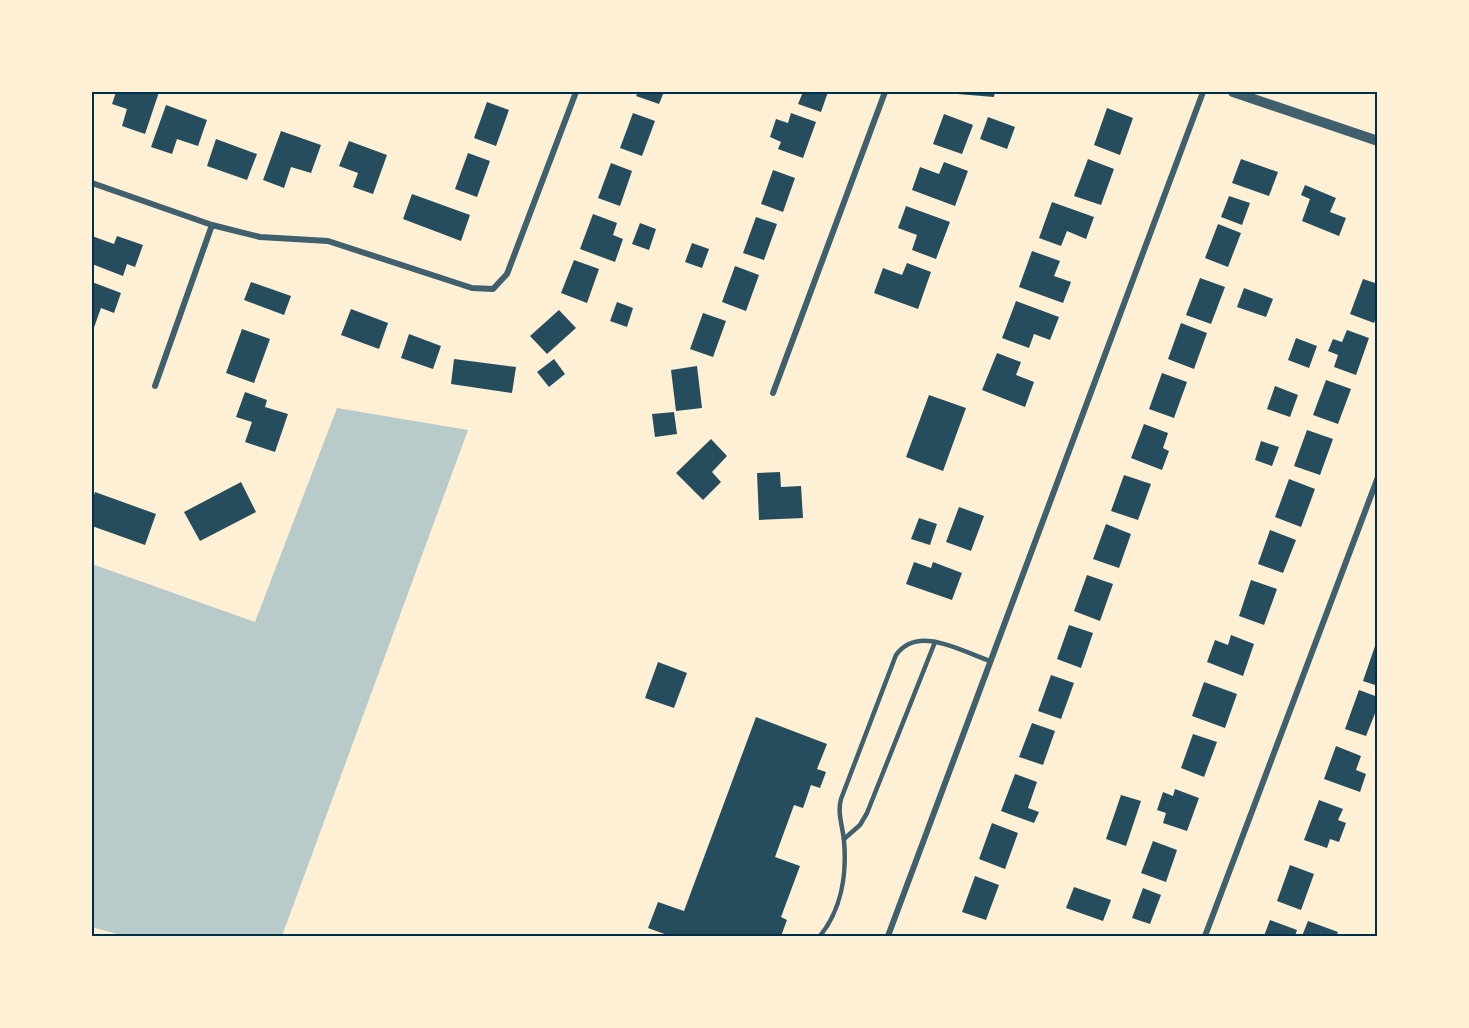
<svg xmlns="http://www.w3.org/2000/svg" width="1469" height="1028" font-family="Rubik,sans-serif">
	<rect width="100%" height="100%" fill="#fdf0d5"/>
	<polygon fill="#b9caca" points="337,408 468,430 282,936 124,936 92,927 92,564 255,622"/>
	<g fill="#264d5e">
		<polygon points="116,92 159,92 145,134 122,126 127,109 112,104"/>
		<polygon points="638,92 664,92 659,104 636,96"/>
		<polygon points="803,92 828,92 821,112 798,104"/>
		<polygon points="957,92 995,92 994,97 957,94"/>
		<polygon points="487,102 509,110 496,146 474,138"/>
		<polygon points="166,105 207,120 198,146 177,139 172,154 151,147"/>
		<polygon points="1107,108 1133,118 1120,155 1094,145"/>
		<polygon points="633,113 655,121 642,156 620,148"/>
		<polygon points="791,113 816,122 803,158 778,149 781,142 770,137 776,119 788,123"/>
		<polygon points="944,114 973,125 962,154 933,144"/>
		<polygon points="988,117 1015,127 1007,149 980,139"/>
		<polygon points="281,131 321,145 311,173 291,167 284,188 263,180"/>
		<polygon points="216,139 257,154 247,180 207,166"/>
		<polygon points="349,141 387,155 373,194 353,187 358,173 339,166"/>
		<polygon points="468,153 490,161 477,197 455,189"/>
		<polygon points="1088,159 1114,169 1101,205 1074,196"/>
		<polygon points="1241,159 1278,172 1269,196 1232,183"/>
		<polygon points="944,162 968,171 955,206 912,190 920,167 939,174"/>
		<polygon points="611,163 632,171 620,206 598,198"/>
		<polygon points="773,170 795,178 783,212 761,204"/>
		<polygon points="1305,185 1336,198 1330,212 1346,218 1339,236 1302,221 1310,199 1301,195"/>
		<polygon points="412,194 470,215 461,241 403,219"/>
		<polygon points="1229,196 1250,203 1242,225 1221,217"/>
		<polygon points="1052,202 1094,217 1086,239 1067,231 1061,246 1039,238"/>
		<polygon points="906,206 950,222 936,259 912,250 917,235 898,228"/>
		<polygon points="593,214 617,223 613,235 623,239 615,262 580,249"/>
		<polygon points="756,217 777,224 764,260 743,253"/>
		<polygon points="640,223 656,229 649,250 632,244"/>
		<polygon points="1218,224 1241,233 1228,267 1205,258"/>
		<polygon points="92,236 114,244 117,236 143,245 135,267 127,264 123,276 92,264"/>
		<polygon points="692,243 709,249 702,268 685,262"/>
		<polygon points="1032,251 1060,261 1054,276 1071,282 1063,303 1019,287"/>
		<polygon points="574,260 599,269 587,303 561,293"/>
		<polygon points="907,263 931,272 918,309 874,293 883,268 902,275"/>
		<polygon points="735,266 759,275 746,311 722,302"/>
		<polygon points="1200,278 1225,287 1211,324 1186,315"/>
		<polygon points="1363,279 1378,284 1378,314 1374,323 1350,314"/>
		<polygon points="92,282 121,293 114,313 101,308 92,333"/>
		<polygon points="251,282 291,296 284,315 244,300"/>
		<polygon points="1244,288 1273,299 1266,317 1237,307"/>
		<polygon points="1016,301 1059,317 1050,340 1034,334 1029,348 1002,338"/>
		<polygon points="617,302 633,308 627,327 610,321"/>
		<polygon points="351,309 388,323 379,349 341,335"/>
		<polygon points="559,310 576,328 547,354 530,336"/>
		<polygon points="703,313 726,321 713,357 690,349"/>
		<polygon points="1181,323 1207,333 1194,369 1168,359"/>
		<polygon points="242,329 270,339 254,383 226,373"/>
		<polygon points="1347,330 1369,338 1356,375 1334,367 1338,355 1328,351 1333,339 1342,342"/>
		<polygon points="409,334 441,346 433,369 401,358"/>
		<polygon points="1296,338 1317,346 1309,368 1288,360"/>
		<polygon points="997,353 1021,362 1016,375 1034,382 1025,407 982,390"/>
		<polygon points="454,359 516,367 512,393 451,384"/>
		<polygon points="554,359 565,374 549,387 537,372"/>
		<polygon points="697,366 702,408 676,411 671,370"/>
		<polygon points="1162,373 1187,382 1174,418 1149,409"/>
		<polygon points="1326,380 1351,389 1338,424 1313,415"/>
		<polygon points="1275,386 1298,395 1290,417 1267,409"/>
		<polygon points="245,392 267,400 265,407 288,414 275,452 245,442 252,422 236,417"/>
		<polygon points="929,395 966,408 943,471 906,457"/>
		<polygon points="674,412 677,434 655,437 652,414"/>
		<polygon points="1144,424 1168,433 1163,448 1169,451 1162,470 1131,458"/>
		<polygon points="1307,430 1333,439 1320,475 1294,466"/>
		<polygon points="711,439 727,456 712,472 721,482 703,500 676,473"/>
		<polygon points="1261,441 1279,447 1272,466 1255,460"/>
		<polygon points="780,472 781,487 801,486 803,518 759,520 757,473"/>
		<polygon points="1124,475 1151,484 1138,520 1111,511"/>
		<polygon points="1289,479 1315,489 1301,527 1275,517"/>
		<polygon points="241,482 256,512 200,541 184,512"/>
		<polygon points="95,492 156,514 145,545 92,526 92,501"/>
		<polygon points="959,507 984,516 971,551 946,542"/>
		<polygon points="919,518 937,524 930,545 911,539"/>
		<polygon points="1106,524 1131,534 1119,568 1093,559"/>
		<polygon points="1270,530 1296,540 1283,573 1258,564"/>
		<polygon points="914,562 931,568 933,562 962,573 952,600 906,584"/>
		<polygon points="1087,575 1113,584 1100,621 1074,611"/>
		<polygon points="1251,580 1277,589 1264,625 1239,616"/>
		<polygon points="1069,625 1093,633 1081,668 1057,659"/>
		<polygon points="1231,635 1254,644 1243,676 1207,662 1215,640 1228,645"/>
		<polygon points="1375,646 1378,647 1378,686 1363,681"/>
		<polygon points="658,662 687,673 674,708 645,698"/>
		<polygon points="1051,675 1074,683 1061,719 1038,711"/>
		<polygon points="1204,682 1237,694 1225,728 1192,716"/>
		<polygon points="1359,690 1378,697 1378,706 1366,736 1345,729"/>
		<polygon points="756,717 827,744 817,769 826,772 820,788 811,785 803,808 794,805 775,857 800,866 781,917 787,920 781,936 670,936 648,928 658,902 684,911"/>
		<polygon points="1032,723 1055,731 1043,765 1019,757"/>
		<polygon points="1193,734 1217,742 1204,777 1181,768"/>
		<polygon points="1336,746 1361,756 1356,770 1366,774 1360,792 1324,779"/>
		<polygon points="1015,774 1037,782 1028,808 1039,812 1034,823 1001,811"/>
		<polygon points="1175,789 1199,798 1187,831 1163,823 1166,813 1157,810 1163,792 1173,796"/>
		<polygon points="1121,795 1141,801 1126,846 1106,839"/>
		<polygon points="1319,800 1343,809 1338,820 1346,823 1339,842 1330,839 1327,848 1304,840"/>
		<polygon points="992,823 1018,833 1005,869 979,859"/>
		<polygon points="1153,841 1177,850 1166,882 1141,873"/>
		<polygon points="1290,865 1314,874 1301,910 1277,901"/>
		<polygon points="975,876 999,885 986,920 962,912"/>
		<polygon points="1074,887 1111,900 1103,921 1066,908"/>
		<polygon points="1143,888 1161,895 1150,924 1132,918"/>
		<polygon points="1270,920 1297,930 1295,936 1264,936"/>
		<polygon points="1308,921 1338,932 1336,936 1302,936"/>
	</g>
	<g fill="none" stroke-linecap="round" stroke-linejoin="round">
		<g stroke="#3f606c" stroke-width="4.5">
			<polyline points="844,839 860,825 867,813 935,642"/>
			<path d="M820 936C841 910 847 875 844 841 843 827 837 814 841 799L896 655C918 624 963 652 990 661"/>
		</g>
		<g stroke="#3f606c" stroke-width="6">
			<polyline points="92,183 212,225 260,237 328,241 472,288 493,289 507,274 576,92"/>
			<polyline points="155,386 212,225"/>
			<polyline points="773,393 885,92"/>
			<polyline points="888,936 1203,92"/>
			<polyline points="1205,936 1378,477"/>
		</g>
		<polyline stroke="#3f606c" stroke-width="10" points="1233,92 1378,141"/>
	</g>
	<rect width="1469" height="1028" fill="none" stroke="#fdf0d5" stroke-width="186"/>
	<rect x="93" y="93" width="1283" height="842" fill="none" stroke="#003049" stroke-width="2"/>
</svg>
